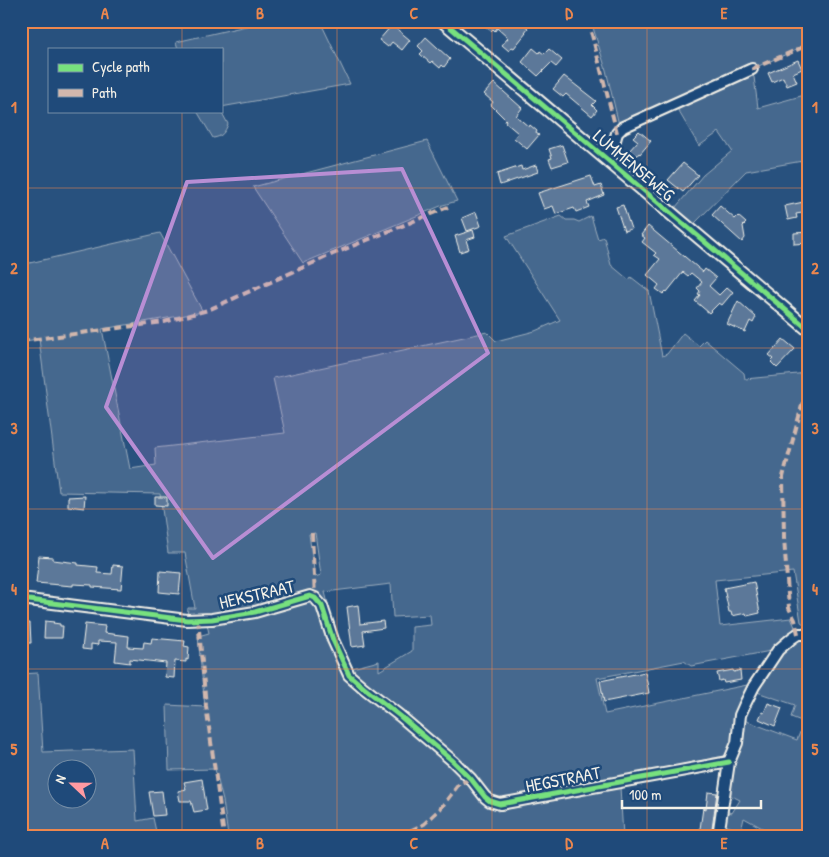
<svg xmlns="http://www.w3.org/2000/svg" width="829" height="857" font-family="'Patrick Hand',sans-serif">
	<rect width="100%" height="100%" fill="#28517e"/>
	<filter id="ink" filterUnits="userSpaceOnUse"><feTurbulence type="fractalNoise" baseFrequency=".02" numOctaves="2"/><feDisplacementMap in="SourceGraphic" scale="10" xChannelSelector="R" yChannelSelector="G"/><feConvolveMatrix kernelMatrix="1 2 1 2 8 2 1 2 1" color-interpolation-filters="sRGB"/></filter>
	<g filter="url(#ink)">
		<g fill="#45688e" stroke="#9cacbb" fill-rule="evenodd">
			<polygon points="268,21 320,21 350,84 221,107 221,49 178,49 176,42"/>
			<polygon points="591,21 808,21 808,45 619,125 606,70"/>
			<polygon points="751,74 754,77 758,108 808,94 808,160 746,171 694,224 675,208 703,175 732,151 719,132 699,146 675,105"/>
			<path d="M197 111H221L228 124C225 132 222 137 213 138Z"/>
			<polygon points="427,141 457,201 443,205 303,263 253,187"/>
			<path d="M561 216 566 220H574L579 222 591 216 598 239 604 237 611 265 629 280 631 277 649 291 662 356 667 354 683 333 699 346 705 340 744 373 745 379 808 373V627L801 622 793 572 715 580 720 626 791 618 795 627 776 650 691 666 684 661 597 678 605 714 752 684 729 755 509 799H501L495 796 493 802 497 811 620 787 623 836H228L223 801 215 769 169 770 167 705 205 707 198 636 209 633 205 616H187L188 608H195L185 553H168L160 494 59 492 39 339 24 341 21 325V265L160 233 203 312 102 329 130 469 156 465 155 448 285 433 273 378 487 332 496 341 535 331 560 320 506 236ZM315 533 321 575 315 577 309 534ZM391 584 393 617 430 615 431 625 412 627V651L379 671V661L345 670 325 592ZM408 720 468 768 464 776Z"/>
			<polygon points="796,639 808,639 808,836 763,836 764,829 744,818 741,831 722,824 725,811 732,813 740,800 726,793 740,749 744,720 797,740 804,722 791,717 795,705 757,692 787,645"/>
			<path d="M38 673 43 752 133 749 137 821 153 818 157 836H21V674ZM58 770H88V800H58Z"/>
		</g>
		<g fill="#5b7899" stroke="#f4f1e8">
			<polygon points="479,21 520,21 528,28 525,32 526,33 514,48 512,47 509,51 502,45 508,38 497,28 495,31 493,29 491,31"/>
			<polygon points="392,25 410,40 402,50 392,42 388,47 379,40"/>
			<polygon points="426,37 450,59 444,67 442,65 440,68 432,61 430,63 420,54 423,51 418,46"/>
			<polygon points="533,48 539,53 540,51 544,54 549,49 562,60 556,67 551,63 538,76 522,62"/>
			<polygon points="798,60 802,69 793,73 797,82 787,86 783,77 772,82 768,73"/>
			<polygon points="564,76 596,101 592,105 597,110 592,116 566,94 563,97 553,89"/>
			<polygon points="494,83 522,108 516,116 529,127 530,125 537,131 536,133 539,135 527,149 514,138 518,133 505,122 506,120 491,105 493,102 484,94"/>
			<polygon points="639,131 651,141 640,154 639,153 635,158 628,152 638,141 633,137"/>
			<polygon points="562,145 568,162 552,167 549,159 552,158 549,149"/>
			<polygon points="683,163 698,175 683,192 668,180"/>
			<polygon points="536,165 538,172 500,185 497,174 521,166 522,170"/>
			<polygon points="591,176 595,187 601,185 604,195 587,202 589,207 576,212 574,208 556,214 553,206 544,209 538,193"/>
			<polygon points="808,201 808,212 796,214 797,218 788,220 785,206"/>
			<polygon points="623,205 631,229 624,231 616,207"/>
			<polygon points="720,206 735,219 738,216 746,223 743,226 745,238 742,242 712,215"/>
			<polygon points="476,212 481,226 467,231 462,218"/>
			<polygon points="648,226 703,272 705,269 716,278 709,286 719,295 727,287 733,292 722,305 719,303 709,313 695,301 700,295 698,294 700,291 697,288 702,282 691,273 688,276 683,272 667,292 666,291 663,294 656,289 659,285 647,275 660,259 654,255 656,253 642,242 645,238 641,235"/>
			<polygon points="473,230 475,237 466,240 469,249 460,252 455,236"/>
			<polygon points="808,232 808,243 794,244 794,233"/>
			<polygon points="738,301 756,317 753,323 750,321 745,332 727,324"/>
			<polygon points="783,339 795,349 777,368 771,362 774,359 769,355"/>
			<polygon points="85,496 84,508 68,506 68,497"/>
			<polygon points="155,497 167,497 167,506 155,505"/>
			<polygon points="39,556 53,557 53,560 78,563 78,565 98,567 97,573 112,574 113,565 123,566 121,589 92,587 92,585 73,584 73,586 36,583"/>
			<polygon points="160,571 181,573 179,594 159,592"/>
			<polygon points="754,582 760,613 747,616 746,613 732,616 731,612 729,612 724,588"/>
			<polygon points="358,605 360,624 383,621 384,628 363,631 365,645 352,647 347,607"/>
			<polygon points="45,621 54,622 53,623 60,624 60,626 63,626 62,638 44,638"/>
			<polygon points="30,623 31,643 21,643 21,624"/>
			<polygon points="85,624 105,626 104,633 129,636 128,647 143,648 144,642 151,643 152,638 185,641 184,646 189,647 188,660 186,659 186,662 175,661 174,678 165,677 166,663 130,659 130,663 115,661 117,642 98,641 98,645 91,644 91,650 82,649"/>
			<polygon points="733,670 734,672 740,670 741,680 724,683 723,680 719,681 717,673"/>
			<polygon points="645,672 649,693 604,702 600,681"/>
			<polygon points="768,703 782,708 775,726 759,719 762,712 764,713"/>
			<polygon points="202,779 207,810 194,812 191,801 180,801 178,791 186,789 184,782"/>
			<polygon points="162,791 165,815 153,816 149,792"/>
			<polygon points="708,792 717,793 711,836 699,836 703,808 706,809"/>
		</g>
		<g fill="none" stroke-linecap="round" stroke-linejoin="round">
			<g stroke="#f4f1e8" stroke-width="14">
				<g id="minor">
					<polyline points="604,157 613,147 617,133 623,127 752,69"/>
					<polyline points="21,599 187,620 212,619 255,612 310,596 315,598 322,606 333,640 349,675 364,688 400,716 453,761 471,779 485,797 490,801 500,804 729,762"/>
					<polyline points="718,836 729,762 737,743 740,715 744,706 754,686 778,650 792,638 798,634 808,634"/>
				</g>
			</g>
			<g stroke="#f4f1e8" stroke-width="16">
				<polyline id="major" points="443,21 808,329"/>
			</g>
			<use href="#minor" stroke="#1f4a7a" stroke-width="10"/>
			<use href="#major" stroke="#1f4a7a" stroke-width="12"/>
			<g stroke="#d1b7ad" stroke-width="4" stroke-dasharray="8 4" stroke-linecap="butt">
				<polyline points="587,21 592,35 617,133"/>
				<polyline points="752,69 808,45"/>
				<polyline points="21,341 164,322 208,310 333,254 448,207"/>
				<polyline points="312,533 315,598"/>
				<polyline points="198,619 206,706 224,836"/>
				<polyline points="798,634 795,620 789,608 784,538 783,477 805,394 808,392"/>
				<polyline points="400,836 424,824 440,809 459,784 471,779"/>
			</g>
			<g stroke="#1f4a7a" stroke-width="8">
				<g id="cycleway">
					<polyline points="443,21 808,329"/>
					<polyline points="21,599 187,620 212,619 255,612 310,596 315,598 322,606 333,640 349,675 364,688 400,716 453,761 471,779 485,797 490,801 500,804 729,762"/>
				</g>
			</g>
			<use href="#cycleway" stroke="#77e17e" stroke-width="5"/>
		</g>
	</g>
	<path fill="#b88ed4" fill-opacity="0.2" stroke="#b88ed4" stroke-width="4" stroke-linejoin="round" d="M402 169 488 353 213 558 106 407 187 182Z"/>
	<path fill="none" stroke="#ec874e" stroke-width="1" stroke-opacity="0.55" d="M182 21V49M337 21V836M492 21V836M647 21V836M182 111V836M21 188H808M21 348H808M21 509H808M21 669H808"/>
	<g text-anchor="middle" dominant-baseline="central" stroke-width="5" stroke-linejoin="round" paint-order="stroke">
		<g font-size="18" fill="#f4f1e8" stroke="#1f4a7a">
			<text transform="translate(634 165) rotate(40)">LUMMENSEWEG</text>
			<text transform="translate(257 594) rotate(-13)">HEKSTRAAT</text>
			<text transform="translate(563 779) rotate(-11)">HEGSTRAAT</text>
		</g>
	</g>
	<rect width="829" height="857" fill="none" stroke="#1f4a7a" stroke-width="55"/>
	<rect x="48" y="48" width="175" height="65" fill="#1f4a7a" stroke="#748da6"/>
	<rect x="58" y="64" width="25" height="8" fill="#77e17e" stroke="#748da6"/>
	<text x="92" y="72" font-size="15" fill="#f4f1e8">Cycle path</text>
	<rect x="58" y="89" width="25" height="8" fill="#d1b7ad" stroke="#748da6"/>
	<text x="92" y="98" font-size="15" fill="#f4f1e8">Path</text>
	<g transform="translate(72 784) rotate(292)"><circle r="24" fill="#1f4a7a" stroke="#748da6"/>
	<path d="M0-4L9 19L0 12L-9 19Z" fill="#ff9aa2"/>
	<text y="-8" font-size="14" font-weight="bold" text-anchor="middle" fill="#f4f1e8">N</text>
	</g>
	<path d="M622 800v8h139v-8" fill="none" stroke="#f4f1e8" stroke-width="2.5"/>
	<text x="629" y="800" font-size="15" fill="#f4f1e8" stroke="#1f4a7a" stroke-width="4" paint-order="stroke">100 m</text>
	<rect x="28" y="28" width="774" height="802" fill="none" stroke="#ec874e" stroke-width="2"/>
	<g font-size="16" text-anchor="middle" font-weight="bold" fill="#ec874e">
		<text x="105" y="19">A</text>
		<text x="260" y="19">B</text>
		<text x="414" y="19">C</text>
		<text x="569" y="19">D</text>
		<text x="724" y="19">E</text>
		<text x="14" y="113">1</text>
		<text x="815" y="113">1</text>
		<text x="14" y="274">2</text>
		<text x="815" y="274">2</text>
		<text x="14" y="434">3</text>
		<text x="815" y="434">3</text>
		<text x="14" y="595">4</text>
		<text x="815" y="595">4</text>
		<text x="14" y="755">5</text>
		<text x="815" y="755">5</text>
		<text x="105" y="849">A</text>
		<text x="260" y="849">B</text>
		<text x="414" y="849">C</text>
		<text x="569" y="849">D</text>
		<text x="724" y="849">E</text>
	</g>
</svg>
